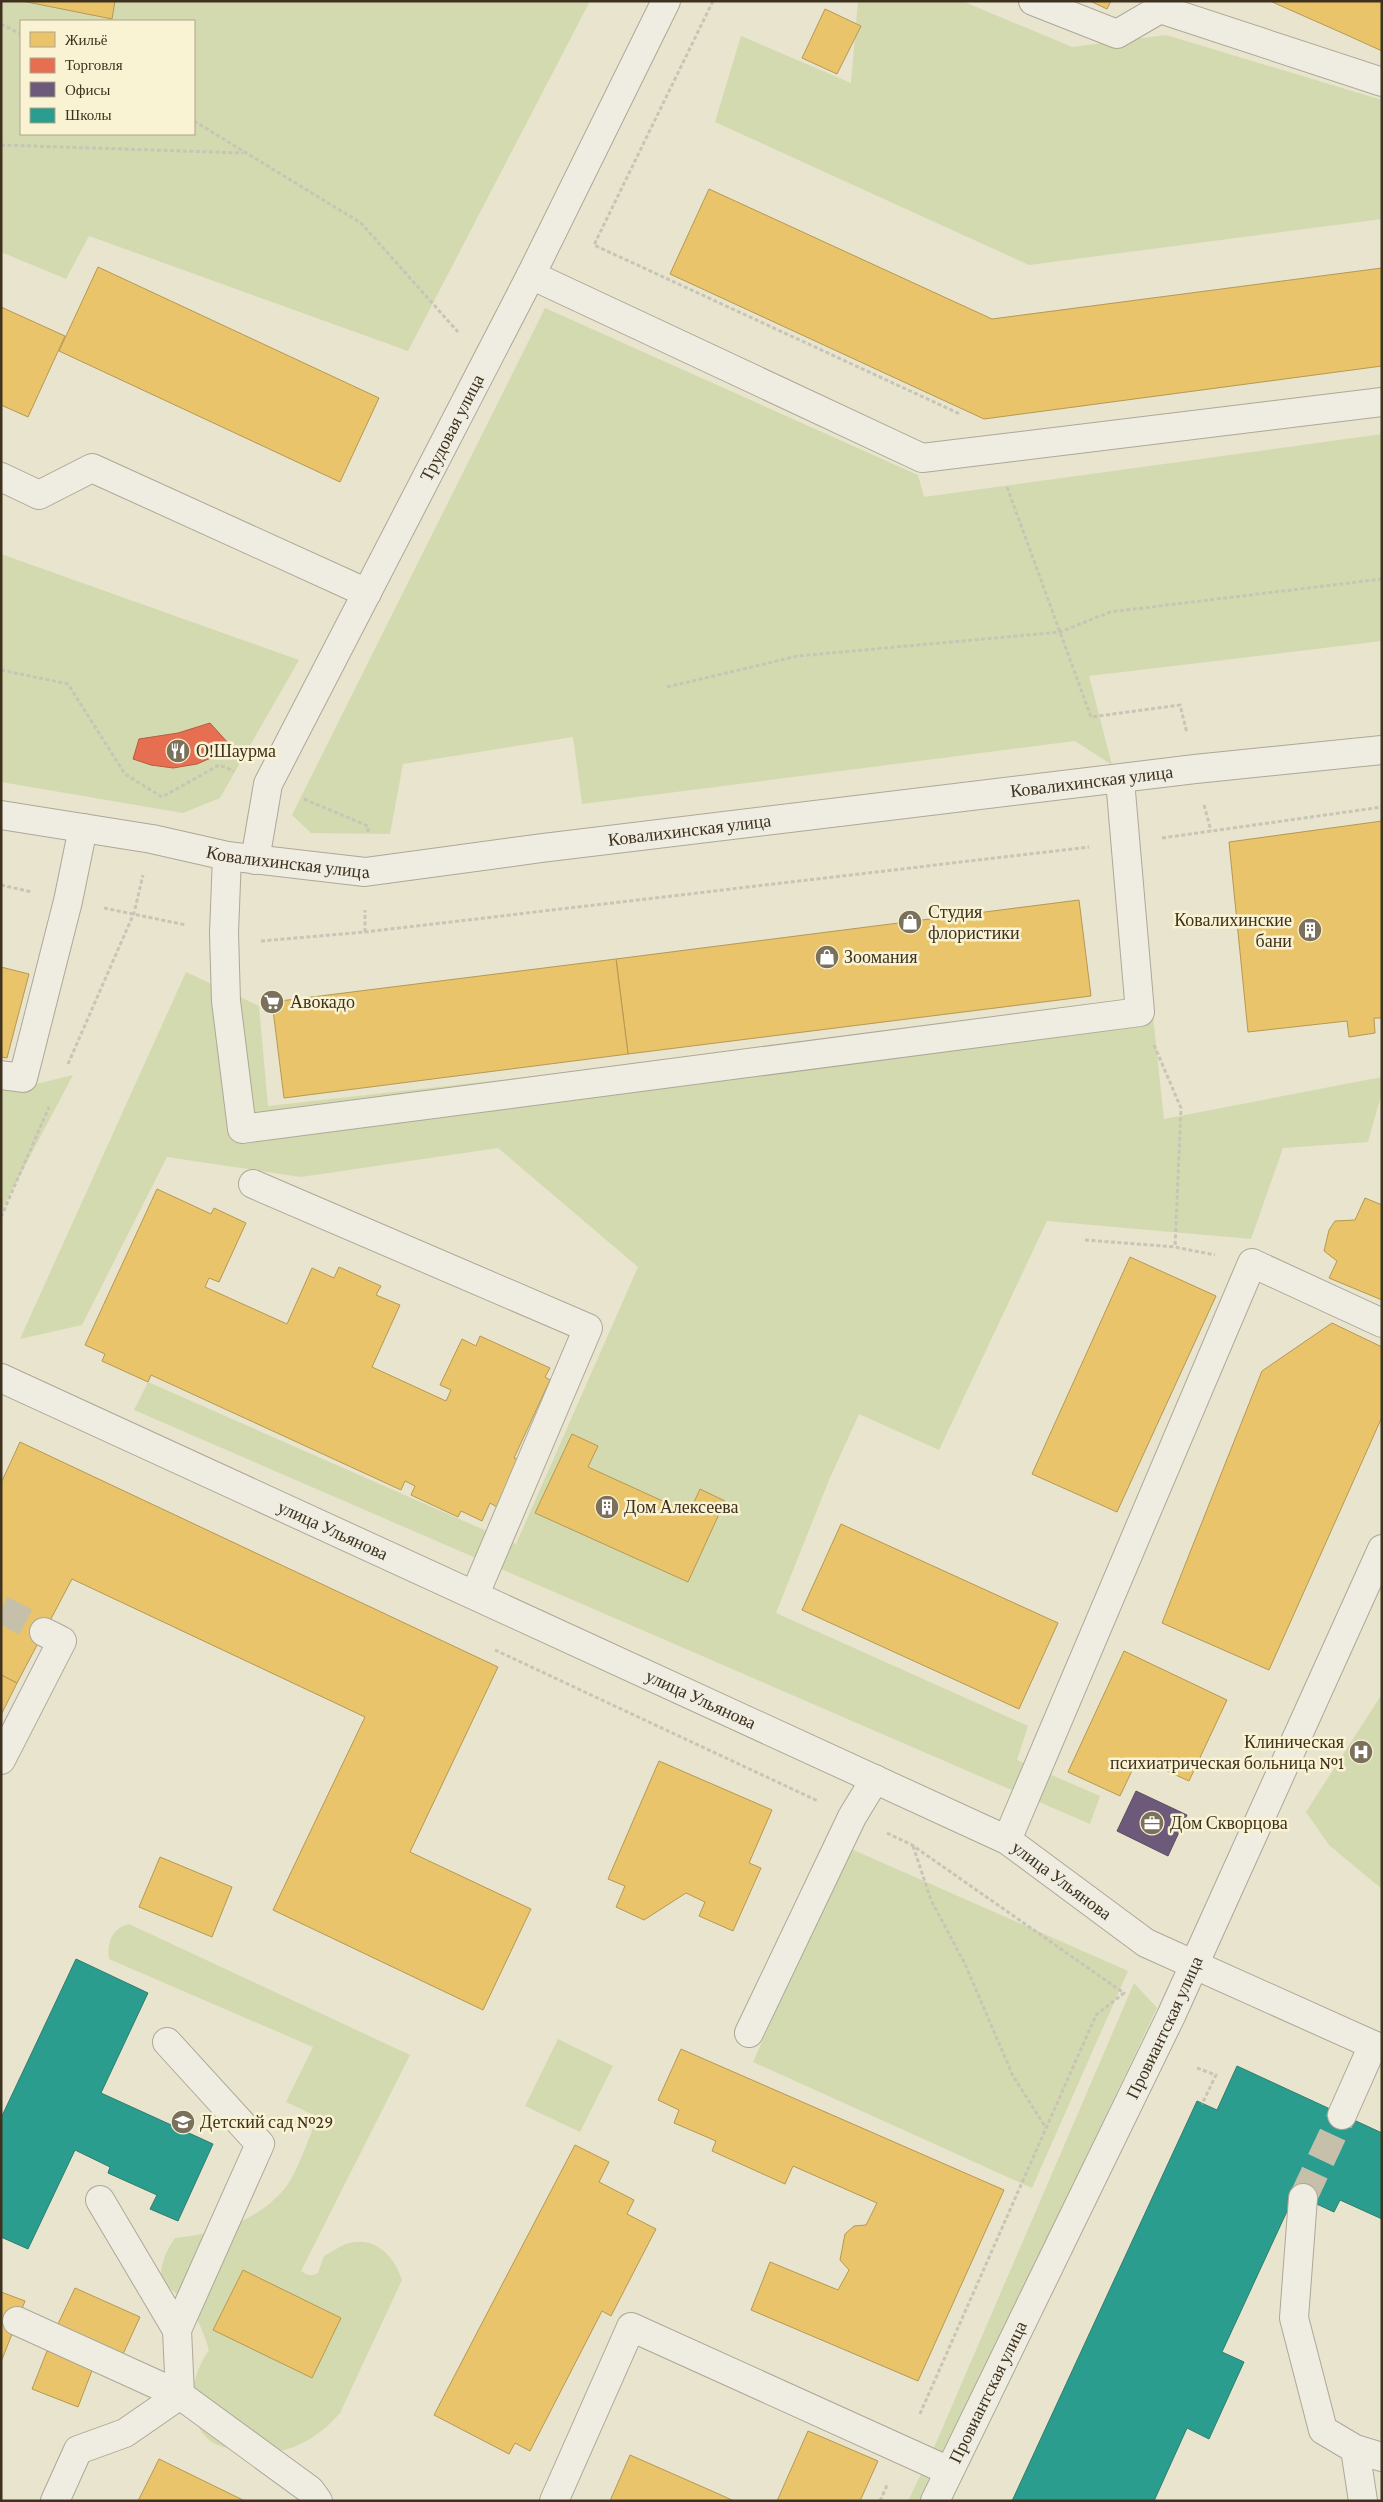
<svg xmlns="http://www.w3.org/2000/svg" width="1383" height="2502" font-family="'Crimson Pro',serif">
	<rect width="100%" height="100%" fill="#e8e4ce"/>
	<g fill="#d4daaf" fill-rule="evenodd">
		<path d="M1 1H590L408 351 89 236 66 279 1 252ZM21 21H194V134H21Z"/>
		<polygon points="858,1 962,1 1072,47 1166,35 1382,100 1382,219 1029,265 715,122 741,36 851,83"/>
		<polygon points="545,308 918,475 924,497 1382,434 1382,641 1089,676 1112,765 1075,741 582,804 573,737 403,764 390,834 311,833 292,815"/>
		<polygon points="1,554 299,660 220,798 183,813 1,782"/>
		<polygon points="186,972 259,1006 268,1106 1152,1007 1164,1119 1382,1077 1382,1092 1368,1142 1283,1148 1251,1239 1047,1221 939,1450 859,1414 829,1480 776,1613 1028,1726 1017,1760 1100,1796 1090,1824 134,1410 148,1382 516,1544 638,1267 498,1148 301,1177 167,1157 82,1325 20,1339"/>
		<polygon points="73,1075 2,1209 1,1208 1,1088 12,1090"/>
		<polygon points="1382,1694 1382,1889 1329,1845 1306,1812"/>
		<polygon points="849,1848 1128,1971 1032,2188 753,2062"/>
		<path d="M129 1924 410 2055 301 2271C307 2275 311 2277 318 2273L324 2256C332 2252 341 2245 349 2243 376 2236 395 2257 402 2280L340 2413C313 2444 279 2459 238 2451 229 2449 213 2445 207 2438 182 2413 192 2375 209 2350 199 2316 188 2301 160 2281 161 2264 165 2252 175 2238 216 2234 258 2221 285 2188 296 2176 310 2134 318 2117L286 2102 313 2047 109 1959C107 1942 112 1928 129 1924Z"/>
		<polygon points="1134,1983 1157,2008 922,2501 908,2501 936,2443"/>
		<polygon points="558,2039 613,2066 580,2132 525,2106"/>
	</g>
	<g fill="#e9c46a" stroke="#b69853">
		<polygon points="22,1 115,1 112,19"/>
		<polygon points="1090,1 1111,1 1107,9"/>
		<polygon points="1270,1 1382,1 1382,51 1349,36"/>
		<polygon points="825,9 861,26 837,74 802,58"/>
		<polygon points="709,189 992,319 1382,268 1382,366 984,419 670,274"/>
		<polygon points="98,267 379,398 340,482 59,351"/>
		<polygon points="1,307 65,336 28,417 1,405"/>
		<polygon points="1382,821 1382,1018 1374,1018 1375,1033 1349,1037 1347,1021 1248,1032 1229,842"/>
		<polygon points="1079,900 1091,996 628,1054 616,959"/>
		<polygon points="616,959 628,1054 284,1098 272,1002"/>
		<polygon points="1,967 29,974 7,1058 1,1057"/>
		<polygon points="157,1189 211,1214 214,1208 246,1223 219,1282 209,1278 205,1287 287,1324 312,1268 334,1278 339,1267 381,1286 376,1295 400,1305 372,1367 446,1401 451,1390 440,1385 462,1339 476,1346 480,1336 550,1368 545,1377 550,1380 514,1458 519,1460 497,1507 490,1503 482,1521 461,1511 458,1517 411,1495 415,1486 405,1481 401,1490 151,1375 148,1382 102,1361 105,1354 85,1345"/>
		<polygon points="1365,1198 1382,1205 1382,1300 1329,1278 1337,1261 1324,1251 1329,1230 1335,1221 1355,1220"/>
		<polygon points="1130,1257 1216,1296 1117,1512 1032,1474"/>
		<polygon points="1332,1323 1382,1347 1382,1417 1269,1670 1162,1623 1262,1371"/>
		<polygon points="572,1434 598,1446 588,1467 689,1513 700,1489 725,1501 688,1582 535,1513"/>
		<polygon points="20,1442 498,1667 410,1852 531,1909 483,2010 273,1910 365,1717 72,1579 17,1683 1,1675 1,1483"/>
		<polygon points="841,1524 1058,1623 1019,1709 802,1610"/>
		<polygon points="1124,1651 1227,1700 1189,1781 1138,1758 1120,1796 1068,1772"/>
		<polygon points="1,1675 17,1683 1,1715"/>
		<polygon points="659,1761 772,1810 749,1863 761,1868 733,1931 699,1916 705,1902 686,1893 644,1920 616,1907 625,1886 608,1879"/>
		<polygon points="160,1857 232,1887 212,1937 139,1907"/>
		<polygon points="681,2049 1004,2190 918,2381 751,2310 770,2262 838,2290 849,2270 840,2260 845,2234 854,2226 866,2225 877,2203 793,2166 785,2184 712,2151 716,2141 674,2123 679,2110 658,2100"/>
		<polygon points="575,2145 609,2162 599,2182 634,2200 627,2214 656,2229 611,2316 602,2311 530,2451 515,2443 509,2454 434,2415"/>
		<polygon points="243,2270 341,2318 312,2378 213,2330"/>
		<polygon points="75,2288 140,2317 123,2354 58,2324"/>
		<polygon points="1,2292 25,2301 1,2362"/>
		<polygon points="47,2351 93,2368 78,2407 32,2389"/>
		<polygon points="808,2431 878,2461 860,2501 777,2501"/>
		<polygon points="630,2455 721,2495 734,2501 610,2501"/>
		<polygon points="159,2459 245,2501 138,2501"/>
	</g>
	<polygon fill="#e76f51" stroke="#b45c41" points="210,723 229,744 213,757 197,764 173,768 151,765 133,759 139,739 178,733"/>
	<polygon fill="#6d597a" stroke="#5f4d5e" points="1136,1791 1187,1815 1168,1856 1117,1831"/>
	<g fill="#2a9d8f" stroke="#307d6d">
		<polygon points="76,1959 148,1993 101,2093 213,2144 178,2221 150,2209 157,2195 108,2173 110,2167 75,2150 28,2249 1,2237 1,2118"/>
		<polygon points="1237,2066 1382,2133 1382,2219 1340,2200 1334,2212 1295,2194 1222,2352 1244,2362 1209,2439 1187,2428 1154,2501 1012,2501 1197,2101 1217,2110"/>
	</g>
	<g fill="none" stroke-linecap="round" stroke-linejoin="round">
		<g stroke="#c6c0ab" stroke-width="28" stroke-dasharray="28 14" stroke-linecap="butt">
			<polyline points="1,1609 44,1632"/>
			<polyline points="1303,2198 1342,2115"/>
		</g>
		<g stroke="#ada897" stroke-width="30">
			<g id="minor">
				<polyline points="1033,1 1117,34 1160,9 1382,82"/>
				<polyline points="531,275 922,458 1382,402"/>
				<polyline points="1,477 39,495 92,468 367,593"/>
				<path id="s1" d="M1 815 152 839 227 856 365 872 542 848 1195 769 1382 750"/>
				<polyline points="227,856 224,933 226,1001 242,1129 1140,1012 1120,780"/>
				<path id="s2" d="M255 860 268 784 531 275 666 1"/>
				<polyline points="1,1075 23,1078 68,901 83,828"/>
				<polyline points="253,1184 588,1328 475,1594"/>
				<path id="s3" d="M1 1378 1007 1840 1146 1943 1382 2049"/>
				<polyline points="1,1760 62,1641 44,1632"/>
				<polyline points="1007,1840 1252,1263 1382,1323"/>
				<polyline points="749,2033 852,1817 875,1779"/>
				<polyline points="167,2042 260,2144 177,2330"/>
				<polyline points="1342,2115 1373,2045"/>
				<polyline points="1303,2198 1294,2318 1323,2430 1355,2449 1382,2457"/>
				<polyline points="100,2200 177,2330 180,2395 310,2490 318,2501"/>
				<polyline points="17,2321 180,2395 125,2433 78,2450 55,2501"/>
				<polyline points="1355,2449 1363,2501"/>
				<polyline points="554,2501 631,2327 949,2471"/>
				<path id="s4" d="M935 2501 1171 2016 1382 1549"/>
			</g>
		</g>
		<g stroke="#c8c5b7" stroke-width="3" stroke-dasharray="4 2.5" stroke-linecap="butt">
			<polyline points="713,1 594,245 960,414"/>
			<polyline points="1,24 21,34"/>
			<polyline points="194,121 361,223 458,332"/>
			<polyline points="1,145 243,153"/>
			<polyline points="1007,487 1091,717 1180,705 1187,733"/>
			<polyline points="1,670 68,684 125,774 162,797 219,765 234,771"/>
			<polyline points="667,687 798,656 1060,632 1110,612 1382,579"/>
			<polyline points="304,799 368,826 368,833"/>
			<polyline points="1204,805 1211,831"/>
			<polyline points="1162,838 1382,807"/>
			<polyline points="1,885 32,892"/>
			<polyline points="104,908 186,925"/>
			<polyline points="365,932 365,910"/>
			<polyline points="261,941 365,932 1089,847"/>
			<polyline points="1154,1045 1181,1108 1175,1247"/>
			<polyline points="68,1064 134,913 143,875"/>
			<polyline points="1,1217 49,1107"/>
			<polyline points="1085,1240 1175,1247 1215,1255"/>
			<polyline points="495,1650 818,1801"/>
			<polyline points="887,1833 912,1845 1124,1993 1096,2015 919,2416"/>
			<polyline points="913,1846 931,1900 965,1964 1013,2076 1046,2128"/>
			<polyline points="1197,2068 1216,2075 1202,2104"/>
			<polyline points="880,2501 888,2483"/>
		</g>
		<use href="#minor" stroke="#efece1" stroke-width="28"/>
	</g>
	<defs>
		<g id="restaurant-disc" transform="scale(1.25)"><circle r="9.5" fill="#7a705b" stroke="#f9f3d4"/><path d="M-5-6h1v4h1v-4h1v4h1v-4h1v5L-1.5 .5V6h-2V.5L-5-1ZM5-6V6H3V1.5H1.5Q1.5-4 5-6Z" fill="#fff"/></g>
		<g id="shop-disc" transform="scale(1.25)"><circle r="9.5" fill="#7a705b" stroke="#f9f3d4"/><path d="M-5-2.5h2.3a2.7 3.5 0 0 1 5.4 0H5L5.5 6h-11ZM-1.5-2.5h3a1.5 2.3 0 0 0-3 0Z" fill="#fff"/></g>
		<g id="building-disc" transform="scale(1.25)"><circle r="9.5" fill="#7a705b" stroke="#f9f3d4"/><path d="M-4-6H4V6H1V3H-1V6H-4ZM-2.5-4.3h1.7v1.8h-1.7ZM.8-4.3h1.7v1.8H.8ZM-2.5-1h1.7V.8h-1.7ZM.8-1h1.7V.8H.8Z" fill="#fff"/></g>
		<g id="supermarket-disc" transform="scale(1.25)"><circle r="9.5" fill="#7a705b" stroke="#f9f3d4"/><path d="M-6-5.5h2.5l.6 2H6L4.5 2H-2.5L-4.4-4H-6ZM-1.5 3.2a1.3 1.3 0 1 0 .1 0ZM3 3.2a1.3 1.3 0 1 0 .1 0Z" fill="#fff"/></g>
		<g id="hospital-disc" transform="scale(1.25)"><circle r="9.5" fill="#7a705b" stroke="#f9f3d4"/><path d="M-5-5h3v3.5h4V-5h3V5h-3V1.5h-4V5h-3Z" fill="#fff"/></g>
		<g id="office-disc" transform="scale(1.25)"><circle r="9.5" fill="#7a705b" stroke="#f9f3d4"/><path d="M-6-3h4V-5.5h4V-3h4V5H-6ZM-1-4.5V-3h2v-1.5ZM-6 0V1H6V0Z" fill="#fff"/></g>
		<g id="school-disc" transform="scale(1.25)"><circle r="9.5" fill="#7a705b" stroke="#f9f3d4"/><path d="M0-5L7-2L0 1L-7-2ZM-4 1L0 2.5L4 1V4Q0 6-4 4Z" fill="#fff"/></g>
	</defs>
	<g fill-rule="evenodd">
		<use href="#restaurant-disc" x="178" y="751"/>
		<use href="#shop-disc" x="910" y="922"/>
		<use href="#building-disc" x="1310" y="930"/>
		<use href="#shop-disc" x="827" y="957"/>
		<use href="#supermarket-disc" x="272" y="1002"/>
		<use href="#building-disc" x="607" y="1507"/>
		<use href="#hospital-disc" x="1361" y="1752"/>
		<use href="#office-disc" x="1152" y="1823"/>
		<use href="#school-disc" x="183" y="2122"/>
	</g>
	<g text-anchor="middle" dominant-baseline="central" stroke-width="5" stroke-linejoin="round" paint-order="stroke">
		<g font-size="18" fill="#3e311d" stroke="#f9f3d4">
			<text stroke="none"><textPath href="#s2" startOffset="478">Трудовая улица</textPath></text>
			<text stroke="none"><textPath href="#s1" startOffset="1101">Ковалихинская улица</textPath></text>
			<text stroke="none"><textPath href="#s1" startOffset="696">Ковалихинская улица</textPath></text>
			<text stroke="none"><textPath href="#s1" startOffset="291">Ковалихинская улица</textPath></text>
			<text stroke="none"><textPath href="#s3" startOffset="365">улица Ульянова</textPath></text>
			<text stroke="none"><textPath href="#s3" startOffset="770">улица Ульянова</textPath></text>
			<text stroke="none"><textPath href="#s3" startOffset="1175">улица Ульянова</textPath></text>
			<text stroke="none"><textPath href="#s4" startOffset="526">Провиантская улица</textPath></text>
			<text stroke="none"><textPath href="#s4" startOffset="121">Провиантская улица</textPath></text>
		</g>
		<g font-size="18" fill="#3e311d" stroke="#f9f3d4" text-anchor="start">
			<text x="196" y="751">О!Шаурма</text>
			<text x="928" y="912">Студия<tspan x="928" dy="21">флористики</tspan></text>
			<text x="1292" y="920" text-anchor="end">Ковалихинские<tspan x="1292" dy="21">бани</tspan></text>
			<text x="844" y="957">Зоомания</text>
			<text x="290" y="1002">Авокадо</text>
			<text x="624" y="1507">Дом Алексеева</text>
			<text x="1344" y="1742" text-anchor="end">Клиническая<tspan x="1344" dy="21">психиатрическая больница №1</tspan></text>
			<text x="1170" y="1823">Дом Скворцова</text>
			<text x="200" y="2122">Детский сад №29</text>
		</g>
	</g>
	<rect width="1383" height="2502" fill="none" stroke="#3e311d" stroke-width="5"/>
	<rect x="20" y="20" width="175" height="115" fill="#f9f3d4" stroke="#aea58b"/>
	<rect x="30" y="32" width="25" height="15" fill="#e9c46a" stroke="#aea58b"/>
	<text x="65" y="45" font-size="15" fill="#3e311d">Жильё</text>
	<rect x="30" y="58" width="25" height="15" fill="#e76f51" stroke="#aea58b"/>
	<text x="65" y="70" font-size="15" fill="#3e311d">Торговля</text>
	<rect x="30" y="82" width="25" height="15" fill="#6d597a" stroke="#aea58b"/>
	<text x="65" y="95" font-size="15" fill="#3e311d">Офисы</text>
	<rect x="30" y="108" width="25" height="15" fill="#2a9d8f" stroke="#aea58b"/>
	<text x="65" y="120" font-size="15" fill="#3e311d">Школы</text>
</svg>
